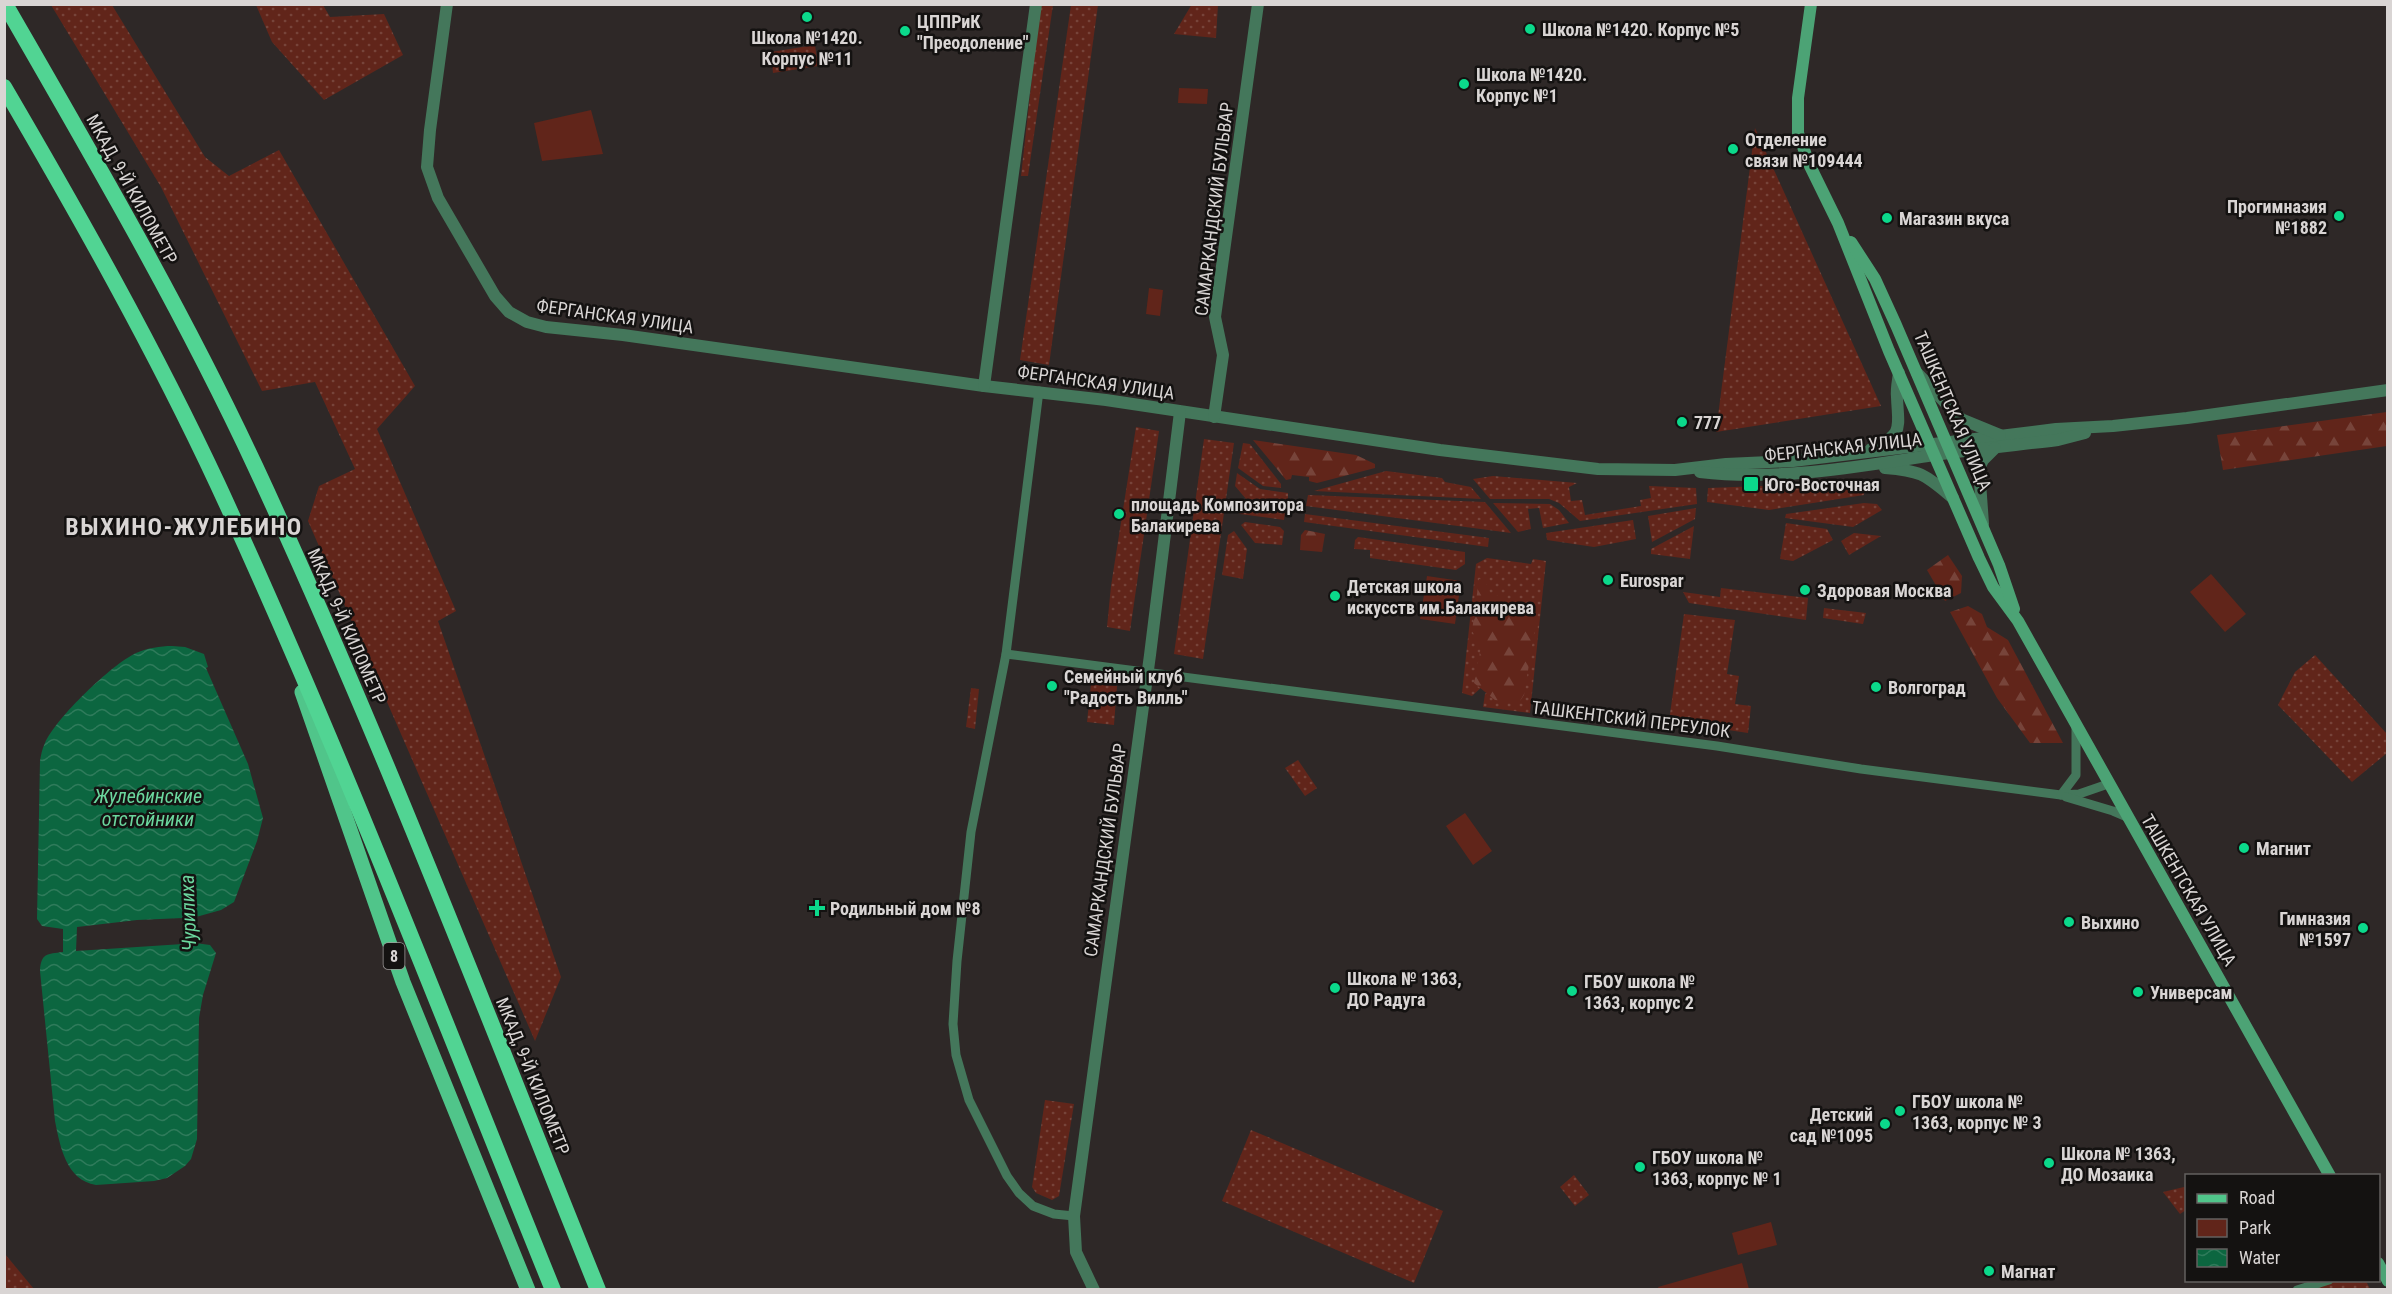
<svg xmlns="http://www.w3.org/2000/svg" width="2392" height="1294" font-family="'Roboto Condensed',sans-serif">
	<defs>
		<pattern id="green-dots" width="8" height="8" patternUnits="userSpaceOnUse" patternTransform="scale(1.5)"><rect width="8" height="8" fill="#61251a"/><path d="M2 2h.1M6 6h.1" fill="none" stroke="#77443a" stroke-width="1.8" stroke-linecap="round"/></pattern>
		<pattern id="forest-firs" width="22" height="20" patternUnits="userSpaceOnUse" patternTransform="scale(1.5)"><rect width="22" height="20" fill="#61251a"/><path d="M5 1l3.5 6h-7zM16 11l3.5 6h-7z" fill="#77443a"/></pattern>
		<pattern id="water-waves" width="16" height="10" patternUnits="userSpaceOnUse" patternTransform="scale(1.5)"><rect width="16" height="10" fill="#0c6640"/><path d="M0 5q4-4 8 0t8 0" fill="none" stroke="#2f7b5b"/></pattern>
	</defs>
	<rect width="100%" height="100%" fill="#2e2827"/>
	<g fill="url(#green-dots)">
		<polygon points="1192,4 1218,5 1216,38 1174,34"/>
		<polygon points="51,5 112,5 205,157 229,176 279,150 415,386 377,429 456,611 438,621 561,977 535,1041 308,521 319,486 355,469 315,382 262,391 161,187"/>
		<polygon points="256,5 323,5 330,17 384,14 403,55 324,100 272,42"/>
		<polygon points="1040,5 1053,5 1028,176 1021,176"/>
		<polygon points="1071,5 1098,5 1049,365 1020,360"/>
		<polygon points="815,45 818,66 773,73 771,52"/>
		<polygon points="1755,128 1881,406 1716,432"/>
		<polygon points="1136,427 1159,431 1130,631 1107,627 1111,586"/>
		<polygon points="1204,439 1234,443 1203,659 1174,654"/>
		<polygon points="1243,443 1250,444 1281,484 1281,488 1263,486 1238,468"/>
		<polygon points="1386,471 1442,478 1445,482 1471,487 1481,499 1314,491"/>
		<polygon points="1237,473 1260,489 1288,493 1288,502 1246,499 1235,486"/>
		<polygon points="1493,476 1577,483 1569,487 1571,501 1582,500 1585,515 1641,506 1640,500 1651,498 1649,486 1696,488 1697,504 1580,521 1559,503 1549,499 1490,499 1473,479"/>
		<polygon points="1787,485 1862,486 1864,495 1769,510 1707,502 1708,488"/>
		<polygon points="1308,495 1485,502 1511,533 1306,506"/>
		<polygon points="1493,503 1550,504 1559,510 1569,523 1543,528 1539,508 1528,509 1531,529 1518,532"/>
		<polygon points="1864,503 1877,504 1882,510 1853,527 1785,518 1786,514"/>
		<polygon points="1233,505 1285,512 1284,520 1240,514"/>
		<polygon points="1696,508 1695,519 1652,542 1648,516"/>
		<polygon points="1305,514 1489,538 1488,547 1304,522"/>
		<polygon points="1633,520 1636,539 1594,547 1547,540 1546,533"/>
		<polygon points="1245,522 1280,527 1284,531 1282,545 1255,543 1241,525"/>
		<polygon points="1786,523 1827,529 1833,540 1793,561 1780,559"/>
		<polygon points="1694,526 1690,559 1651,554 1651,549"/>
		<polygon points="1234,531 1247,549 1243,579 1222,575 1228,535"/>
		<polygon points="1854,533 1881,536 1849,555 1841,541"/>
		<polygon points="1358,537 1465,552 1465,564 1456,570 1370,558 1370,550 1354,549 1355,540"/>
		<polygon points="1487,558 1531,564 1533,559 1546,561 1530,713 1483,707 1485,694 1499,680 1484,685 1472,696 1462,693 1476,564"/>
		<polygon points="1721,588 1808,598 1806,620 1689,603 1683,592 1720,597"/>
		<polygon points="1824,608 1866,613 1863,624 1823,618"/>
		<polygon points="1684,614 1735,620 1727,674 1739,676 1735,704 1751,706 1748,733 1669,721"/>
		<polygon points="2315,655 2387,734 2387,753 2352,782 2278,705 2295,672"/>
		<polygon points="1091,684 1117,686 1114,725 1087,722"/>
		<polygon points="971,688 979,689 975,729 966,727"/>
		<polygon points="1298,760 1317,788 1305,796 1285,768"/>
		<polygon points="1045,1100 1074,1104 1059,1196 1052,1200 1036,1193 1032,1187"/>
		<polygon points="1251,1130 1443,1211 1414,1283 1222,1201"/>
		<polygon points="1574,1175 1589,1195 1575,1206 1560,1187"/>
		<polygon points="2184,1187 2186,1188 2186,1210 2180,1214 2163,1192"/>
		<polygon points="5,1254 34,1289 5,1289"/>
		<polygon points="2315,1280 2366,1281 2370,1289 2302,1290"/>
	</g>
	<g fill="url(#forest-firs)">
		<polygon points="2387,412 2387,446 2223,470 2217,435"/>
		<polygon points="1253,440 1356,455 1375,464 1375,468 1317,483 1309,481 1309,477 1292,475 1291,479 1286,480"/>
		<polygon points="1305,530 1325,534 1322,552 1300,550 1301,535"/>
		<polygon points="1948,555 1962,576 1961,593 1945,601 1927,570"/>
		<polygon points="1479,579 1485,580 1490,593 1538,609 1524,695 1518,704 1495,700 1474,683 1481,647 1472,631"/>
		<polygon points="1968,606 1982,614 1987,627 2008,640 2063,743 2030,743 1997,698 1950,612"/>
	</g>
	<g fill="#61251a">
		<polygon points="1179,88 1208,89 1207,104 1178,103"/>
		<polygon points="591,110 603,154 542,161 534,123"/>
		<polygon points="1149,288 1163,290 1160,316 1146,314"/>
		<polygon points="2211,574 2246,614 2225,632 2190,592"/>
		<polygon points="1427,576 1461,581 1455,624 1420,619"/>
		<polygon points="1465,813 1492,851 1473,865 1446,826"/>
		<polygon points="1771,1222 1777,1245 1738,1255 1732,1233"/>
		<polygon points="1742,1263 1749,1289 1659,1289 1658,1287"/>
	</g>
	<path fill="url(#water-waves)" fill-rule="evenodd" d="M172 646 185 647 204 654 208 667 206 668 248 764 263 818 257 841 234 902 221 910 196 917 195 943 210 945 216 953 203 995 199 1018 197 1139 191 1159 185 1166 167 1178 154 1181 96 1185C66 1180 60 1146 55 1121L40 971C41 953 47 954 63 952V929L42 926 37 919 40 761C41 755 42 749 45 743 56 718 111 665 136 653 148 648 160 646 172 646ZM183 918V944L76 951 77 927 137 920Z"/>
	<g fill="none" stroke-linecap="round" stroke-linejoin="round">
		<g stroke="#44775b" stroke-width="9">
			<polyline points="1039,391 1006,654 971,832 957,961 953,1024 956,1055 969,1100 1007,1176 1019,1193 1033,1206 1054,1214 1074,1216"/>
			<polyline points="1006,654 1717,746 1861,769 2061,795 2079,794 2108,784"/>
			<polyline points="2061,795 2076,775 2076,725"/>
			<polyline points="2066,797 2113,811 2127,817"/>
			<polyline points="2297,1290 2329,1280"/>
		</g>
		<g stroke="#44775b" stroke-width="12">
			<polyline points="447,4 430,130 427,167 438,198 495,296 509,312 527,322 546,327 623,335 984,386 1106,400 1440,450 1598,469 1675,470 1726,464 1793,461 2056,429 2113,426 2187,418 2388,390"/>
			<polyline points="1917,373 1961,419 2000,435"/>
			<polyline points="984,386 1036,4"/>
			<polyline points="1214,417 1223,355 1215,317 1258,4"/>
			<path d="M1871 449C1905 434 1898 428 1897 397 1896 389 1898 381 1899 373"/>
			<path d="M1885 468C1923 471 1925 475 1953 498"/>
			<path d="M1700 472C1777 481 1858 467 1934 455 1975 449 2017 445 2058 440L2085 433"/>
			<polyline points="1983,524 1979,468 1983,460 1995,448"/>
			<polyline points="1094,1290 1076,1252 1074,1216 1150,655 1180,412"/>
		</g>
		<g stroke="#4ca375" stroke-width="12">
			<polyline points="1811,4 1798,98 1798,133 1810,166 1838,223 1889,351 1979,558 1993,587 2018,621 2330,1176"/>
			<polyline points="1851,242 1875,279 1896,325 1999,565 2014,609"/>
			<polyline points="2378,1263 2388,1281"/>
		</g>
		<polyline stroke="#50c58a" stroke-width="15" points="302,692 403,982 528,1290"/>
		<g stroke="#51d493" stroke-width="16">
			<path d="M5 4C93 157 182 309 256 468 381 737 487 1015 598 1290"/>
			<path d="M4 87C80 217 154 348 218 485 340 749 444 1021 553 1290"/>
		</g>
	</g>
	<g fill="#0bd98b" stroke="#141211" stroke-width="2">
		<circle cx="807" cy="17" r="6"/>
		<circle cx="1530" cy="29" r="6"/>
		<circle cx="905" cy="31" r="6"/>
		<circle cx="1464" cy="84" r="6"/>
		<circle cx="1733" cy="149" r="6"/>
		<circle cx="2339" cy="216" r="6"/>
		<circle cx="1887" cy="218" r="6"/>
		<circle cx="1682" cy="422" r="6"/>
		<rect x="1743" y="476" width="16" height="16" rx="3"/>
		<circle cx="1119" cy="514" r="6"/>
		<circle cx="1608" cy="580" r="6"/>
		<circle cx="1805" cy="590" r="6"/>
		<circle cx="1335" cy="596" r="6"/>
		<circle cx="1052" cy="686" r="6"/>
		<circle cx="1876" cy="687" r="6"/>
		<circle cx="2244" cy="848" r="6"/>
		<path d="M814 899h6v6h6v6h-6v6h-6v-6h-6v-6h6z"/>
		<circle cx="2069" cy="922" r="6"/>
		<circle cx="2363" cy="928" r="6"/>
		<circle cx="1335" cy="988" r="6"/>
		<circle cx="1572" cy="991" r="6"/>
		<circle cx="2138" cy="992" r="6"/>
		<circle cx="1900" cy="1111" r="6"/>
		<circle cx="1885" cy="1124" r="6"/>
		<circle cx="2049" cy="1163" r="6"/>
		<circle cx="1640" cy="1167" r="6"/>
		<circle cx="1989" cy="1271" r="6"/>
	</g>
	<g text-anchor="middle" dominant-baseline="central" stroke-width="5" stroke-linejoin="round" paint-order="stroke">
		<rect fill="#141211" stroke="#9e9a9a" stroke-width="1.5" x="383.5" y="943" width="21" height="26" rx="4.5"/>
		<g font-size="16" font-weight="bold" fill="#d9d5d4">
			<text x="394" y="956">8</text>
		</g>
		<g font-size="18" font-weight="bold" fill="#d9d5d4" stroke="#141211" text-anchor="start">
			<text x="917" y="21">ЦППРиК<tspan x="917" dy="21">"Преодоление"</tspan></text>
			<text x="1542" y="29">Школа №1420. Корпус №5</text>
			<text x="807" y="37" text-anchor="middle">Школа №1420.<tspan x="807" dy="21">Корпус №11</tspan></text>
			<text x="1476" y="74">Школа №1420.<tspan x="1476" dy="21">Корпус №1</tspan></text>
			<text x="1745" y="139">Отделение<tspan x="1745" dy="21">связи №109444</tspan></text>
			<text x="2327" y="206" text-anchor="end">Прогимназия<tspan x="2327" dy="21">№1882</tspan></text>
			<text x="1899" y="218">Магазин вкуса</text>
			<text x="1694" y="422">777</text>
			<text x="1764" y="484">Юго-Восточная</text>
			<text x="1131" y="504">площадь Композитора<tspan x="1131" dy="21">Балакирева</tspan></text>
			<text x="1620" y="580">Eurospar</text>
			<text x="1347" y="586">Детская школа<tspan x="1347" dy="21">искусств им.Балакирева</tspan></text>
			<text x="1817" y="590">Здоровая Москва</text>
			<text x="1064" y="676">Семейный клуб<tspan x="1064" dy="21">"Радость Вилль"</tspan></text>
			<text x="1888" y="687">Волгоград</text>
			<text x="2256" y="848">Магнит</text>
			<text x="830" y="908">Родильный дом №8</text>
			<text x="2351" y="918" text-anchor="end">Гимназия<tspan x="2351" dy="21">№1597</tspan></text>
			<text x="2081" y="922">Выхино</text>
			<text x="1347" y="978">Школа № 1363,<tspan x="1347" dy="21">ДО Радуга</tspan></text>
			<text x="1584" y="981">ГБОУ школа №<tspan x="1584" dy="21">1363, корпус 2</tspan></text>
			<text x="2150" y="992">Универсам</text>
			<text x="1912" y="1101">ГБОУ школа №<tspan x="1912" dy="21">1363, корпус № 3</tspan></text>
			<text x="1873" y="1114" text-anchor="end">Детский<tspan x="1873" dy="21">сад №1095</tspan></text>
			<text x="2061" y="1153">Школа № 1363,<tspan x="2061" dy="21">ДО Мозаика</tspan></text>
			<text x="1652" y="1157">ГБОУ школа №<tspan x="1652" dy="21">1363, корпус № 1</tspan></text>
			<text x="2001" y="1271">Магнат</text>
		</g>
		<g font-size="18" fill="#d9d5d4" stroke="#141211">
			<text transform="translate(132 189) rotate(61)">МКАД, 9-Й КИЛОМЕТР</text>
			<text transform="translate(1214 209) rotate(-83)">САМАРКАНДСКИЙ БУЛЬВАР</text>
			<text transform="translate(615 316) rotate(8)">ФЕРГАНСКАЯ УЛИЦА</text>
			<text transform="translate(1096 382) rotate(8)">ФЕРГАНСКАЯ УЛИЦА</text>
			<text transform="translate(1953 411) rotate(67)">ТАШКЕНТСКАЯ УЛИЦА</text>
			<text transform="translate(1843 447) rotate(-6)">ФЕРГАНСКАЯ УЛИЦА</text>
			<text transform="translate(347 626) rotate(66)">МКАД, 9-Й КИЛОМЕТР</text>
			<text transform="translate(1631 719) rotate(7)">ТАШКЕНТСКИЙ ПЕРЕУЛОК</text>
			<text transform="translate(1105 850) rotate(-82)">САМАРКАНДСКИЙ БУЛЬВАР</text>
			<text transform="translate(2189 890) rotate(60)">ТАШКЕНТСКАЯ УЛИЦА</text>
			<text transform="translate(533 1076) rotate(68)">МКАД, 9-Й КИЛОМЕТР</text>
		</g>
		<g font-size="20" font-style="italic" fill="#6bd79e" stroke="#141211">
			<text x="148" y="796">Жулебинские<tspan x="148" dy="23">отстойники</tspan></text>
			<text transform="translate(188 913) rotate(-92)">Чурилиха</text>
		</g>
		<g font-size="24" font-weight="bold" letter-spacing="1.5" fill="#d9d5d4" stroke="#141211">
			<text x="184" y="527">ВЫХИНО-ЖУЛЕБИНО</text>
		</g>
	</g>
	<rect width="2392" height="1294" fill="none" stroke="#d9d5d4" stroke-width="12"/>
	<rect x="2185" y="1174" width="195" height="108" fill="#141211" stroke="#63605f" stroke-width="1.5"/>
	<rect x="2197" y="1194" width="30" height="9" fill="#50c58a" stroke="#63605f" stroke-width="1.5"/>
	<text x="2239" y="1204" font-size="18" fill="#d9d5d4">Road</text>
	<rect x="2197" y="1219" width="30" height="18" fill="#61251a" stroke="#63605f" stroke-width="1.5"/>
	<text x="2239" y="1234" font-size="18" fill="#d9d5d4">Park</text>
	<rect x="2197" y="1249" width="30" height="18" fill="url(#water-waves)" stroke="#63605f" stroke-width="1.5"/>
	<text x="2239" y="1264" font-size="18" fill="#d9d5d4">Water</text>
</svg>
